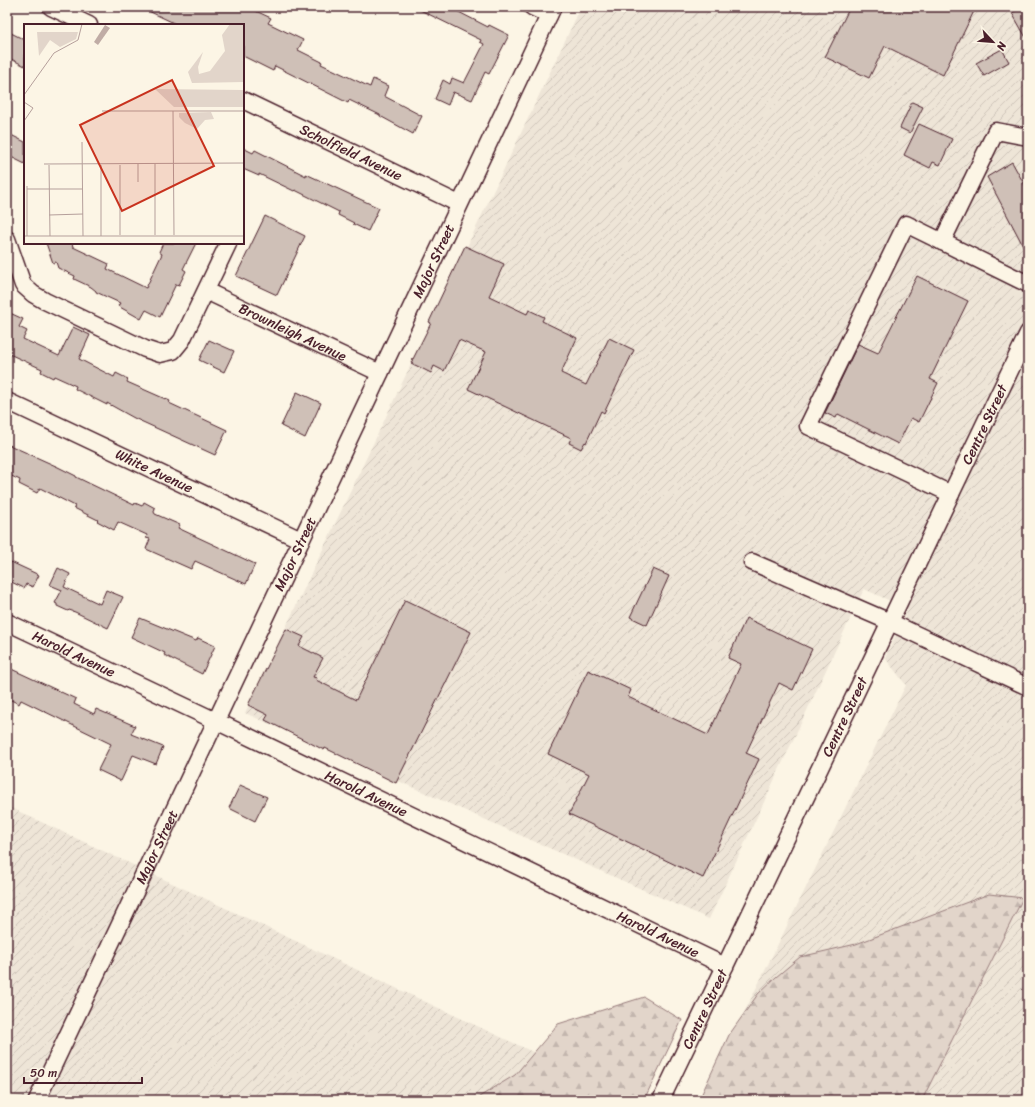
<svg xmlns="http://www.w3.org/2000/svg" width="1035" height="1107" font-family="Sriracha,sans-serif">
	<defs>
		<pattern id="industrial-furrows" width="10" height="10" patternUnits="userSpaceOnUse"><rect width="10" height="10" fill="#eee5d7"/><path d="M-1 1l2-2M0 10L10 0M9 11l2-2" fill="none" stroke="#cec4b9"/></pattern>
		<pattern id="forest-firs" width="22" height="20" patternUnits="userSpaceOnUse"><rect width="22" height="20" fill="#e2d5ca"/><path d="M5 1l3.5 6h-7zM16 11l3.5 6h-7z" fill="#c3b6ae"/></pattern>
	</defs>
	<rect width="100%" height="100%" fill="#fcf5e5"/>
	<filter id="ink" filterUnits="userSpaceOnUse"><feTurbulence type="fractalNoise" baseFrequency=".025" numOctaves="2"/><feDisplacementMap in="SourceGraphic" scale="8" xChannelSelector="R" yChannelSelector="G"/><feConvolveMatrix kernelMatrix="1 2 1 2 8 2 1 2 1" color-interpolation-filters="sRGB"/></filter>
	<g filter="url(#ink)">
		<g fill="url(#industrial-furrows)">
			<polygon points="581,7 1028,7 1028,1100 701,1100 906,685 885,658 908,609 864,589 709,919 245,713"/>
			<polygon points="7,806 631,1098 630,1100 25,1100 7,1091"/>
		</g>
		<g fill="url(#forest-firs)" stroke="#967a7a">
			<polygon points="989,894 1023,898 922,1100 699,1100 729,1035 758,994 776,977 800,957 856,944"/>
			<polygon points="644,997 682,1020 644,1100 474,1100 515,1075 558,1024"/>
		</g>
		<g fill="#cfc0b7" stroke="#4a1f2b">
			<polygon points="140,7 247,7 271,18 268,23 303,40 298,50 322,62 321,64 370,87 373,79 388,86 384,96 422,116 413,134 380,116 380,115 349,100 348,103 275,66 273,71 243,56 243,25 178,25"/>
			<polygon points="414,7 449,7 488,27 489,25 509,35 489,74 485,72 472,100 453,92 448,105 435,99 443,80 450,84 452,78 464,83 484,44 480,42 481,40"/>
			<polygon points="850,7 976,7 943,75 885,46 869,78 825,57"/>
			<polygon points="1022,7 1028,7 1028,41 1012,13"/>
			<polygon points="7,31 25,40 25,66 7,57"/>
			<polygon points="1002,49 1009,62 984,76 976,63"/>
			<polygon points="912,102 923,107 910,133 900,128"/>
			<polygon points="919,124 952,139 940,165 933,162 930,168 904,155"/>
			<polygon points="7,133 25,142 25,164 7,155"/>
			<polygon points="243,148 253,153 255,150 306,176 306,174 379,208 368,231 353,224 354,223 338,215 339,212 295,190 294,191 259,174 259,176 243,169"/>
			<polygon points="1012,162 1028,191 1028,255 987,177"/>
			<polygon points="265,216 305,236 277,295 236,276"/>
			<polygon points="46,243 72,243 73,247 109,264 107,269 146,288 162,254 159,252 163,243 196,243 183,269 186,271 179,285 176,284 160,317 146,310 141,319 118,306 120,303 96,292 96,291 91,287 74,279 75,276 58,268 56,262 53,263"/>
			<polygon points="465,246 504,264 489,296 527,314 529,310 544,317 542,321 577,338 561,373 586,385 609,338 634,350 604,413 601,411 586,443 585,442 581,449 569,443 571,438 468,389 486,352 459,340 444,371 434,366 431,373 411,363 431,323 429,322"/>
			<polygon points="917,276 968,301 930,379 938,383 919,422 911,418 898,444 838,414 836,418 825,413 858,344 878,353"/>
			<polygon points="10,313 23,319 19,327 27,331 23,339 59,356 73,327 90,335 79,359 114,377 116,373 128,379 127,382 170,401 169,403 227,430 215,455 134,418 107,403 107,405 75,389 76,386 54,376 53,378 41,372 42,369 7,353 7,320"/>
			<polygon points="209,340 234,351 224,372 199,360"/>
			<polygon points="297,392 321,403 305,438 281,426"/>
			<polygon points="7,444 58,467 76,476 76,477 134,505 135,503 142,506 144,502 155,508 154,512 155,514 180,525 178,528 255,564 246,584 195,561 191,569 146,549 150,539 146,538 147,535 118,522 114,530 97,521 98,520 74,508 75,506 40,488 37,493 19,484 20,480 7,474"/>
			<polygon points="11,562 39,575 33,587 26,584 24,588 7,580 7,571"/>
			<polygon points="58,568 70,574 64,587 100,604 106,590 123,597 108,628 75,612 69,610 68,611 57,606 57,604 55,603 62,590 50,585"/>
			<polygon points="653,569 669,576 647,625 630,617"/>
			<polygon points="405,600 471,632 396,783 325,748 324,750 265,720 268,715 248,705 286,629 304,637 299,646 323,658 313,677 317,678 316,680 356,700"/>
			<polygon points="140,618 196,641 198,638 215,646 202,674 164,655 165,653 131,637"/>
			<polygon points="746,618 812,649 793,690 779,683 746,753 759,759 703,878 569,814 589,774 548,754 588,670 631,690 628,697 708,735 741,664 728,658"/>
			<polygon points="7,667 76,699 74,704 94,714 96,709 135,726 131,734 163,747 156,764 133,755 121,781 98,770 111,744 21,700 19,704 7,698"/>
			<polygon points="240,785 267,797 255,821 229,808"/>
		</g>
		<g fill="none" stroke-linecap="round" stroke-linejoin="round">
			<g stroke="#4a1f2b" stroke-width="19">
				<g id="minor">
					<polyline points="51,7 89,25"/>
					<polyline points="532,7 549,15"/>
					<path id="s1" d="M243 100 459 204"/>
					<polyline points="7,239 23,285 33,294 45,301 145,349 160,354 173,351 182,340 228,244"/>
					<polyline points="942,242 996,131 1028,137"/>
					<path id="s2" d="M206 291 380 373"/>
					<path id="s3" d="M7 401 301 540"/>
					<polyline points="951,494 808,426 906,224 1028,284"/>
					<polyline points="752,562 890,622 1028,687"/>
					<path id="s4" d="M7 622 216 721 725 966"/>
					<path id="s5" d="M37 1100 553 7"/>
					<path id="s6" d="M661 1100 1028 333"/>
				</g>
			</g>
			<use href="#minor" stroke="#fcf5e5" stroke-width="16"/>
		</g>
	</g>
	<g text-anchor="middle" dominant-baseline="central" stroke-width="3" stroke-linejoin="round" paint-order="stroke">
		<g font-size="14" fill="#4a1f2b" stroke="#fcf5e5">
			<text stroke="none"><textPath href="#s1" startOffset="120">Scholfield Avenue</textPath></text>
			<text stroke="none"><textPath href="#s5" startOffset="928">Major Street</textPath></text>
			<text stroke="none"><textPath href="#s2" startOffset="96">Brownleigh Avenue</textPath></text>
			<text stroke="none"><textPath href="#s6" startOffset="749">Centre Street</textPath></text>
			<text stroke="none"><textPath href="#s3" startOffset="163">White Avenue</textPath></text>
			<text stroke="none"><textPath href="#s5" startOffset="604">Major Street</textPath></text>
			<text stroke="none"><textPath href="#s4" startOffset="74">Harold Avenue</textPath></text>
			<text stroke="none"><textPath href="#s6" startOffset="425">Centre Street</textPath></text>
			<text stroke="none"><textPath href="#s4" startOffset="398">Harold Avenue</textPath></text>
			<text stroke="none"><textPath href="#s5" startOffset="280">Major Street</textPath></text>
			<text stroke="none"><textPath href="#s4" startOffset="722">Harold Avenue</textPath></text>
			<text stroke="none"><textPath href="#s6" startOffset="101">Centre Street</textPath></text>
		</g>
	</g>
	<g transform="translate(24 24)">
		<rect width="220" height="220" fill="#fcf5e5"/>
		<path d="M206 0H220V8H213V30L220 38V58L168 59 164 48 179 28 174 43 175 50 186 47 201 27 198 11ZM131 65 220 66V83H150ZM187 88 190 95 181 96 173 105 161 99 155 93V89Z" fill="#e2d5ca"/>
		<path d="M13 8H54L52 15 36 23 26 16 15 32ZM213 8H220V38L213 31Z" fill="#e2d5ca"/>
		<path d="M81 1 86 4 74 21 70 18Z" fill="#c0aca5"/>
		<path fill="none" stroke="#b59f9b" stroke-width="1" d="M0 71 30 29 54 16 58 0M0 78 9 84 0 97M78 87H220M149 87 150 211M58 118 59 212M20 140 220 139M114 140V158M131 140V211M25 141 26 212M77 141V212M96 141V211M3 162V212M3 165H59M25 191 59 190M0 212H220"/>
		<path fill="#c8321e" fill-opacity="0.15" stroke="#c8321e" stroke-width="2" d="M148 56 190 142 98 187 56 101Z"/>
		<rect width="220" height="220" fill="none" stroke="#4a1f2b" stroke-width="2"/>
	</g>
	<rect width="1035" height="1107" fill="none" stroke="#fcf5e5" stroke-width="24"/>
	<rect x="12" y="12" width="1011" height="1083" fill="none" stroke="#4a1f2b" stroke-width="1.5" filter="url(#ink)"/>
	<g transform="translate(993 42) rotate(116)" stroke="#fcf5e5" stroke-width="3" paint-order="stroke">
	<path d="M0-3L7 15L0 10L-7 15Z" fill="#4a1f2b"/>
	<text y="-6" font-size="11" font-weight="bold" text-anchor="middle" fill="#4a1f2b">N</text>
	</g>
	<path d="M24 1077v6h118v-6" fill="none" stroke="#4a1f2b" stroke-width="2"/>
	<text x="30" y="1077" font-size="12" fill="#4a1f2b" stroke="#fcf5e5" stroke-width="3" paint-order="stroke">50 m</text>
</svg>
